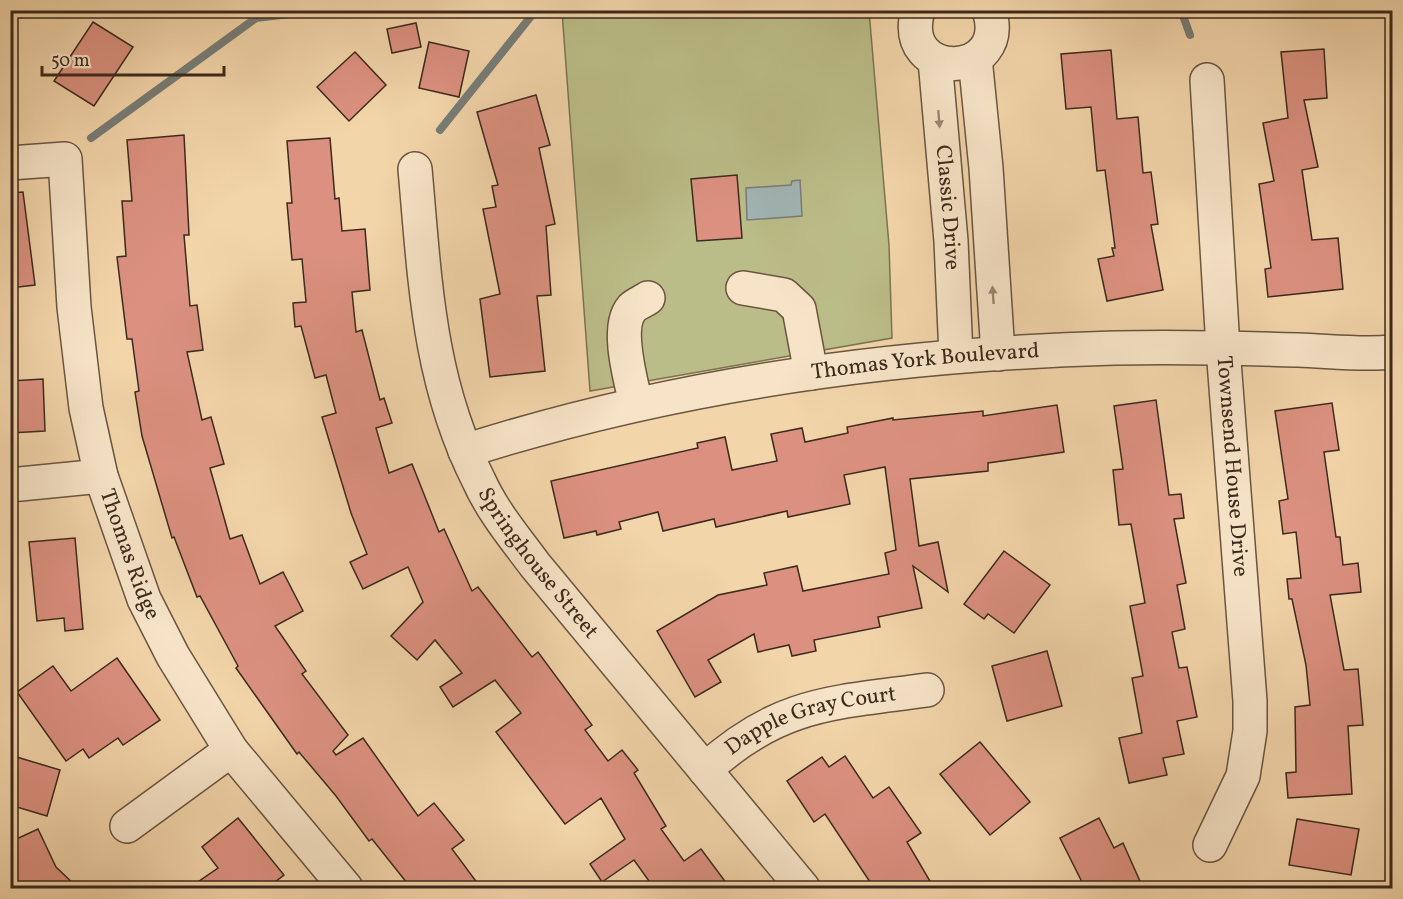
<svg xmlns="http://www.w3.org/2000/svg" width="1403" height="899" font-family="Vollkorn,serif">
	<rect width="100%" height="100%" fill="#f3d5aa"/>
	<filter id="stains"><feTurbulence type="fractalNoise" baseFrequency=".00333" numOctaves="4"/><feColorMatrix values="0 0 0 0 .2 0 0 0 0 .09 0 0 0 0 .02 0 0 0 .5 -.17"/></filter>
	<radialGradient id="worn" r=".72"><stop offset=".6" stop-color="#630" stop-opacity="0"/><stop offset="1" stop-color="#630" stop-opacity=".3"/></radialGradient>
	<polygon fill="#bbbd88" stroke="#7b7452" stroke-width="1.5" points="562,11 869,11 889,245 892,338 590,391"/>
	<polygon fill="#a1b5b5" stroke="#787d78" stroke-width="1.5" points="800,180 802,216 747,220 746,188 791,185 792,181"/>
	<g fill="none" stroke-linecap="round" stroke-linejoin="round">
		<g stroke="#787d78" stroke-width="8">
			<polyline points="1181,10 1190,35"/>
			<polyline points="440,130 536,10"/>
			<polyline points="91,138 256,18 323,10"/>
		</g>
	</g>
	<g fill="#dc9180" stroke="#3b2a1d" stroke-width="1.5">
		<polygon points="93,22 133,47 94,106 54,81"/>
		<polygon points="416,23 421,47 392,53 387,29"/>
		<polygon points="429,42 469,51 459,97 419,88"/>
		<polygon points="1324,49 1327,98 1304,100 1318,167 1302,170 1312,240 1338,238 1343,289 1268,297 1265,269 1271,268 1259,184 1274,181 1263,123 1288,118 1281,52"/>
		<polygon points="1111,50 1117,119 1138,117 1143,173 1151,172 1158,224 1151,225 1163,290 1107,301 1098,259 1114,256 1112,248 1115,248 1105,170 1097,171 1091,107 1066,109 1061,54"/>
		<polygon points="355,52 386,85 349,121 317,87"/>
		<polygon points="536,95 550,145 539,148 555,224 546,226 551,295 537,296 545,371 490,377 480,299 500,294 483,209 496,207 492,186 498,185 477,112"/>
		<polygon points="184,135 189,235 184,235 190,306 197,305 203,350 187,352 202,420 211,417 224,464 210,468 230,539 242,535 260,584 283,572 303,611 275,626 306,671 302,674 348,735 333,751 336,755 363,738 418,816 434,803 464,840 452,849 481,888 411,888 372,839 369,841 336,796 299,752 297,754 236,668 238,666 200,596 197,597 174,537 172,538 142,436 135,392 139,391 132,339 127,339 117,257 126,256 122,201 132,201 127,140"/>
		<polygon points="330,138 335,199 339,198 342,231 365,229 370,290 352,292 356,332 362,330 380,400 384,398 392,423 376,428 389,473 412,464 439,532 444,529 472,591 478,587 532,657 538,652 592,725 585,730 608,761 622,750 638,770 634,773 666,826 661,829 684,861 701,849 730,888 654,888 634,860 602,882 590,864 625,839 601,798 565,824 496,732 521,713 495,680 453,707 440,687 462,673 435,640 417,660 391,636 423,602 408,567 363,589 350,562 367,554 351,513 322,417 336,413 326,375 315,378 301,326 295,327 293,303 306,302 302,259 292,260 287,203 292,203 287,141"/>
		<polygon points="737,175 742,238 697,241 691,179"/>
		<polygon points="23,192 35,285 10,288 10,193"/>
		<polygon points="43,379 45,431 10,433 10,381"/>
		<polygon points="1156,400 1169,495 1181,494 1184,518 1174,519 1186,583 1177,585 1185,629 1172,632 1179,668 1187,667 1197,717 1177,721 1184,754 1163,758 1167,775 1129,783 1119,738 1142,733 1132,678 1143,676 1130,606 1145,603 1131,524 1119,525 1113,470 1123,469 1114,406"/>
		<polygon points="1332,403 1339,450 1324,452 1336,537 1340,537 1343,565 1358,563 1361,592 1330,595 1344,670 1358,669 1363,725 1348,726 1352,794 1288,798 1286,773 1296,772 1295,707 1310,705 1306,665 1292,599 1289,599 1287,579 1301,578 1296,532 1283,534 1279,501 1288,499 1275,411"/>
		<polygon points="1057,405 1064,452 988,463 988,471 910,479 919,546 938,542 948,592 913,566 922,608 878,617 880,627 814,640 816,651 792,656 789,645 758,652 754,634 708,660 721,682 695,697 657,631 718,595 767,585 764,573 797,566 803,591 889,574 885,553 896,550 885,467 844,475 850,504 788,517 787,511 716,527 714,519 663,531 658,512 619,522 621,529 597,535 596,531 564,538 551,481 698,448 697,443 725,437 732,470 777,461 771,434 802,428 805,442 848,433 847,427 893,418 893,420 983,411 983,416"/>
		<polygon points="75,538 83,629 65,631 64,618 37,621 29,542"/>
		<polygon points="1004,551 1050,585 1014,633 988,614 984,619 964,604"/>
		<polygon points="1047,651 1062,706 1007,721 992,666"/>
		<polygon points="117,658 160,720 123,745 118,738 89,758 83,749 66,761 17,692 53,666 71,691"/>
		<polygon points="980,742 1030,802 990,835 940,774"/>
		<polygon points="10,755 60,770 47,816 10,805"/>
		<polygon points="845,756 873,798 889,787 921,833 907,842 934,888 874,888 825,814 814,822 787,781 822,757 829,767"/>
		<polygon points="238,818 284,875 267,888 189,888 218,868 202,847"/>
		<polygon points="1099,818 1114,848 1123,843 1143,888 1085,888 1060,838"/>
		<polygon points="1297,819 1359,829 1351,875 1289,865"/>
		<polygon points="38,829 56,867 78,888 10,888 10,842"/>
	</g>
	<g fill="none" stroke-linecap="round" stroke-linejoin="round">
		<g stroke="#695540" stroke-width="36">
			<g id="minor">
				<path d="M918 10C897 83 1012 80 989 10"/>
				<polyline points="975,58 986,168 998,354"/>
				<path id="s1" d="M935 60 951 241 956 356"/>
				<path id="s2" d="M1207 80 1223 348 1250 701V731L1243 776 1210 845"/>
				<path id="s3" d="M10 163 65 159 74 307 86 408 101 476 144 599 173 656 231 750 346 888"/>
				<path id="s4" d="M415 169C425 280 428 380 479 481 493 512 515 538 535 565L803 888"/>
				<polyline points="743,288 784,295 799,309 811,373"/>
				<path d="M636 404C631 381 615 327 632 308 636 304 644 301 648 298"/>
				<path id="s5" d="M465 451C675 384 895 354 1115 348 1176 347 1237 348 1298 350 1329 351 1362 355 1392 352"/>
				<polyline points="10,485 101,476"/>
				<path id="s6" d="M705 770C779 702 833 703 927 690"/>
				<polyline points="127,826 231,750"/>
			</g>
		</g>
		<use href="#minor" stroke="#f7e4c8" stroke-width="33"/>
	</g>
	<defs><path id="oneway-solid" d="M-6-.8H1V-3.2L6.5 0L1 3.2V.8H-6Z" transform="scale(1.5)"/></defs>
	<g fill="#998772">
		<use href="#oneway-solid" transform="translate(939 119) rotate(85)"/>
		<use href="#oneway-solid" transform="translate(993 295) rotate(-94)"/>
	</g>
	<g text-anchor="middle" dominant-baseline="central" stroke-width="5" stroke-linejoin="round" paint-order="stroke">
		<g font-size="22" fill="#3b2a1d" stroke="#f7e4c8">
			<text stroke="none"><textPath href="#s1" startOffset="148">Classic Drive</textPath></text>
			<text stroke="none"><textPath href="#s5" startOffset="470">Thomas York Boulevard</textPath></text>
			<text stroke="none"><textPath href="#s2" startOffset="387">Townsend House Drive</textPath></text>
			<text stroke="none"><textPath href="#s3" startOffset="458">Thomas Ridge</textPath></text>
			<text stroke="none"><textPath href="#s4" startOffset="422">Springhouse Street</textPath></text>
			<text stroke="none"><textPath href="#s6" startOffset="120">Dapple Gray Court</textPath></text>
		</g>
	</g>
	<rect width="1403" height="899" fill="none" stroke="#f3d5aa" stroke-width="36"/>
	<rect x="12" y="12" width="1379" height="875" fill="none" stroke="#3b2a1d" stroke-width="3"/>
	<rect x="18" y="18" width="1367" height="863" fill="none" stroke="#3b2a1d" stroke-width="1.5"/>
	<path d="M42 66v9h182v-9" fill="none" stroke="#3b2a1d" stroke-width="3"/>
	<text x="51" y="66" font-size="18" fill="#3b2a1d" stroke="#f7e4c8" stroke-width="4.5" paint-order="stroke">50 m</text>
	<rect width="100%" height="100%" filter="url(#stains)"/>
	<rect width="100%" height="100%" fill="url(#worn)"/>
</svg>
